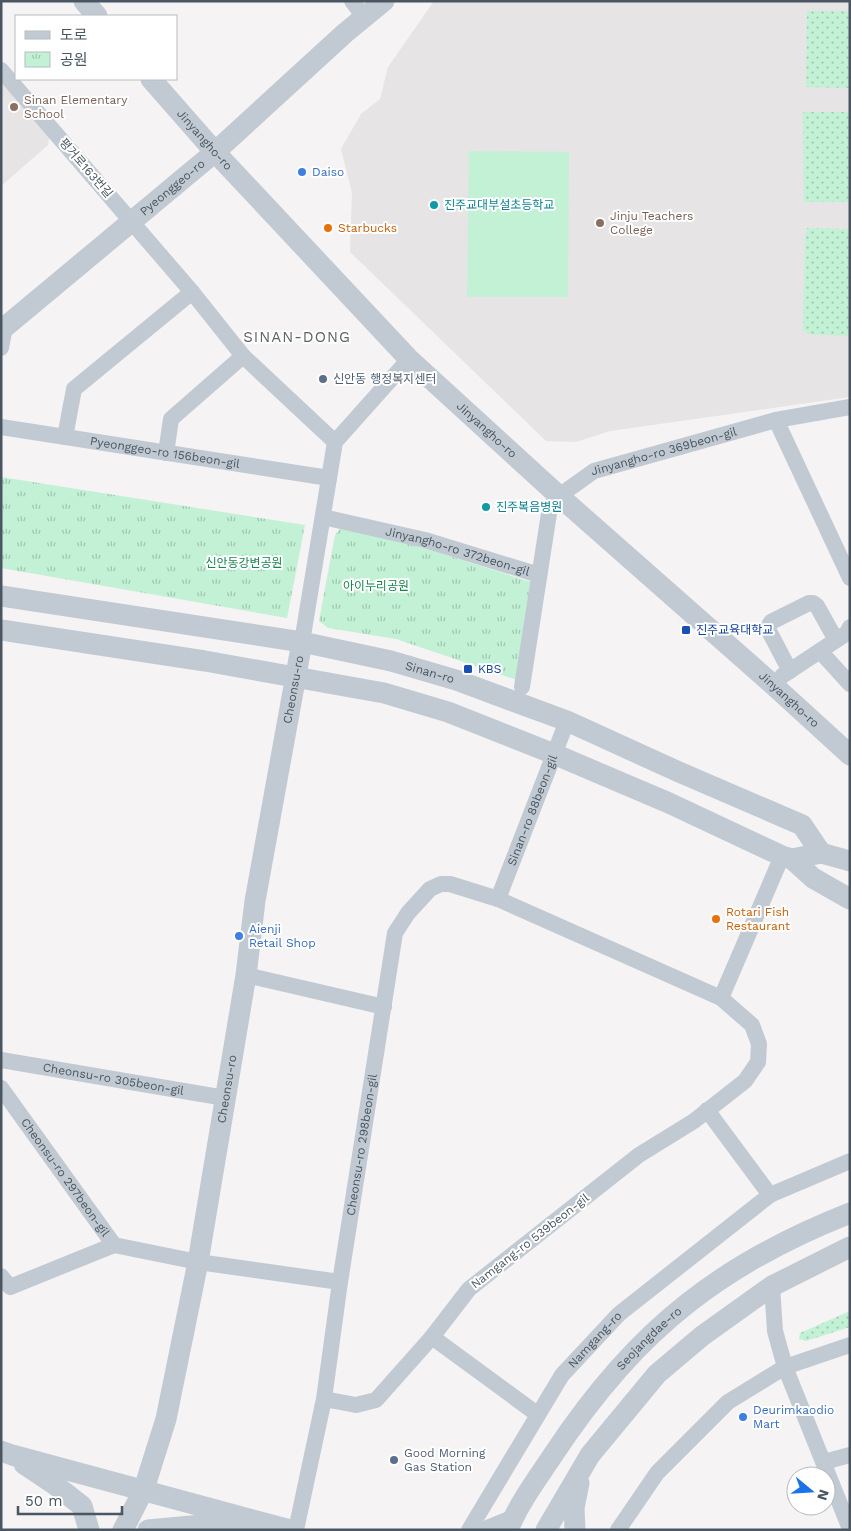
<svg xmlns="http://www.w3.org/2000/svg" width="851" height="1531" font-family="'Work Sans','Noto Sans KR',sans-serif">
	<defs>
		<pattern id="grass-dots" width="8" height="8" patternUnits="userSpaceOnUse" patternTransform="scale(1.25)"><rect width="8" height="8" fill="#c3f1d5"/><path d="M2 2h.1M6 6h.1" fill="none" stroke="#a0c6b0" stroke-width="1.8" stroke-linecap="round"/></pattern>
		<pattern id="park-tufts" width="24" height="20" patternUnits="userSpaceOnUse" patternTransform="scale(1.25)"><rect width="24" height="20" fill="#c3f1d5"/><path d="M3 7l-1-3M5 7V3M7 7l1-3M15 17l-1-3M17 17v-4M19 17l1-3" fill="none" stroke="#a0c6b0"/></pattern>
	</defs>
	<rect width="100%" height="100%" fill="#f5f3f3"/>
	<g fill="#e6e4e5">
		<polygon points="434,1 850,1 850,397 610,431 576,442 546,441 350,252 352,193 341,149 361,114 380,99 388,67"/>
		<polygon points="1,78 50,135 48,145 1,186"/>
	</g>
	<g fill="url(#grass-dots)">
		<polygon points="807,11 850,11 850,88 806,87"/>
		<polygon points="803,112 850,112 850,202 804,202"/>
		<polygon points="807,228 850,229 850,336 808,334 803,330 805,238"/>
		<polygon points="850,1311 850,1327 806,1341 799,1339 800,1333"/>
	</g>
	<g fill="url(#park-tufts)">
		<polygon points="1,477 305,525 287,618 1,568"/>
		<polygon points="342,526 431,550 534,583 517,680 396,639 328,628 319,621 335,535"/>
	</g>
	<polygon fill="#c3f1d5" points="469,151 569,152 568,297 467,297"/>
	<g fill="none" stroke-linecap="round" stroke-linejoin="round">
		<g stroke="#c1cad2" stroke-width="16">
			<polyline points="352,1 364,17"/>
			<polyline points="1,70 192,292 243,356 335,442"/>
			<polyline points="1,348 5,327"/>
			<polyline points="776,420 850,578"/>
			<path id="s1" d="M1 427 329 478"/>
			<polyline points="65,437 74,389 192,292"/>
			<polyline points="166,453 171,419 243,356"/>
			<path id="s2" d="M323 517 425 540 539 575"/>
			<polyline points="302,642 335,442 409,359"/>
			<polyline points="820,651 850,684"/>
			<polyline points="790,671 769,631 768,627 771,622 809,603 813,603 817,606 836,640"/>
			<polyline points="782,676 847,633 850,627"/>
			<path id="s3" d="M522 687 550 507 559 496 594 471 776 420 850 407"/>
			<path id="s4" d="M498 899 567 721"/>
			<polyline points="246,975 384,1007"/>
			<polyline points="721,998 782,856"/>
			<path id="s5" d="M1 1060 225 1098"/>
			<path id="s6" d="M1 1088 114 1245 198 1262 340 1282"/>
			<polyline points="707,1110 770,1195"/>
			<polyline points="1,1276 10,1287 114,1245"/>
			<polyline points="772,1286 775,1331 785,1367 850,1529"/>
			<polyline points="432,1337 537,1414"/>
			<polyline points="824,1462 850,1455"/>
			<path id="s7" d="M296 1530 324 1399 340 1282 395 933 408 913 430 889 441 884H450L498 899 721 998 752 1025 759 1044 758 1062 745 1081 694 1121 639 1155 469 1289 432 1337 376 1400 356 1405 324 1399"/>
			<path id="s8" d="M469 1530 562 1375 619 1314 770 1195 850 1161"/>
			<polyline points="618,1530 657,1473 728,1402 785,1367 850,1345"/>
		</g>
		<g stroke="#c1cad2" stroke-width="21">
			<polyline points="84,1 97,16"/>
			<path id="s9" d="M151 79 215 152 409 359 559 496 771 683 850 755"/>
			<path id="s10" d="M1 326 5 327 215 152 345 33 384 1"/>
			<path id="s11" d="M1 596 302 642 391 661 456 680 567 721 679 772 802 825 821 853"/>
			<polyline points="1,630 205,661 384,693 448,712 554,754 669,803 782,856 792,859 821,853 850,861"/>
			<polyline points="792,859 813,878 850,899"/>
			<polyline points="1,1451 12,1455 290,1530"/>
			<polyline points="24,1464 54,1484 82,1506 89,1530"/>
			<path id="s12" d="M123 1530 144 1489 166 1419 198 1262 246 975 255 901 302 642"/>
			<polyline points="148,1530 202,1525 243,1529 255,1526"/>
			<polyline points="489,1530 511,1521"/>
			<path id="s13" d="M508 1530C519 1503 537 1479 553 1455 590 1399 634 1345 688 1303 735 1266 794 1235 850 1213"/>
			<polyline points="546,1530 590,1455 657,1374 702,1336 772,1286 850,1247"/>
			<polyline points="575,1530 574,1508 579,1483"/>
		</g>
	</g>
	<g fill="#8d6e63" stroke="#fff" stroke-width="2">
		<circle cx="14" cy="107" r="5"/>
		<circle cx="600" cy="223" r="5"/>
	</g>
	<g fill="#3f7fe0" stroke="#fff" stroke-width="2">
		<circle cx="302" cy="172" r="5"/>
		<circle cx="239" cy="936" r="5"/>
		<circle cx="743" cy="1417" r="5"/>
	</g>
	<g fill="#0f9aa8" stroke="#fff" stroke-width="2">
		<circle cx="434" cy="205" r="5"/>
		<circle cx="486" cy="507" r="5"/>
	</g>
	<g fill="#e8710a" stroke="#fff" stroke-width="2">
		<circle cx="328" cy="228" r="5"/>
		<circle cx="716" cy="919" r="5"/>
	</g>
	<g fill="#5c6f8a" stroke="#fff" stroke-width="2">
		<circle cx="323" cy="379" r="5"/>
		<circle cx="394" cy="1460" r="5"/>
	</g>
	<g fill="#1a4fb4" stroke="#fff" stroke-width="2">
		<rect x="681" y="625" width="10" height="10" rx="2.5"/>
		<rect x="463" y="664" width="10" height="10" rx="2.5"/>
	</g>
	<g text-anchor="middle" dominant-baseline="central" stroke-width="4" stroke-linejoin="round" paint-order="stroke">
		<g font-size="12" fill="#785e54" stroke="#fff" text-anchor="start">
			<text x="24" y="100">Sinan Elementary<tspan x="24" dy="14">School</tspan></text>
			<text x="610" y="216">Jinju Teachers<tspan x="610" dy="14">College</tspan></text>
		</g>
		<g font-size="12" fill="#4a5661" stroke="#fff">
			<text stroke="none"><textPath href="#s9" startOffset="81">Jinyangho-ro</textPath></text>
			<text transform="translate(86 168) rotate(49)">평거로163번길</text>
			<text stroke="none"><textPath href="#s10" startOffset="222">Pyeonggeo-ro</textPath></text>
			<text stroke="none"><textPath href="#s9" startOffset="486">Jinyangho-ro</textPath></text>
			<text stroke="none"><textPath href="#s1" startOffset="166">Pyeonggeo-ro 156beon-gil</textPath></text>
			<text stroke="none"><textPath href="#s3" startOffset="312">Jinyangho-ro 369beon-gil</textPath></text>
			<text stroke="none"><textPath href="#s2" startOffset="139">Jinyangho-ro 372beon-gil</textPath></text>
			<text stroke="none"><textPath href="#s11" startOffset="436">Sinan-ro</textPath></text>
			<text stroke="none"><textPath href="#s12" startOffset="860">Cheonsu-ro</textPath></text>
			<text stroke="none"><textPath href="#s9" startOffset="891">Jinyangho-ro</textPath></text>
			<text stroke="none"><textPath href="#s4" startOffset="95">Sinan-ro 88beon-gil</textPath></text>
			<text stroke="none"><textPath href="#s5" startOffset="114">Cheonsu-ro 305beon-gil</textPath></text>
			<text stroke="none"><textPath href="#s12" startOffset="455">Cheonsu-ro</textPath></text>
			<text stroke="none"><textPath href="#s7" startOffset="391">Cheonsu-ro 298beon-gil</textPath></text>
			<text stroke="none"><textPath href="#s6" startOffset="110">Cheonsu-ro 297beon-gil</textPath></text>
			<text transform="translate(530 1241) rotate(-38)">Namgang-ro 539beon-gil</text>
			<text stroke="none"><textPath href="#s8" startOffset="229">Namgang-ro</textPath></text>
			<text stroke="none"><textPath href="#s13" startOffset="239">Seojangdae-ro</textPath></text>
		</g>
		<g font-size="12" fill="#366cbe" stroke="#fff" text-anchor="start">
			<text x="312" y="172">Daiso</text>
			<text x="249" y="929">Aienji<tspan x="249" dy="14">Retail Shop</tspan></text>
			<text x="753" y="1410">Deurimkaodio<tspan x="753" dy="14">Mart</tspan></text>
		</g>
		<g font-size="12" fill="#0d838f" stroke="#fff" text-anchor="start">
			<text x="444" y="205">진주교대부설초등학교</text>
			<text x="496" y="507">진주복음병원</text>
		</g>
		<g font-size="12" fill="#c56008" stroke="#fff" text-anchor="start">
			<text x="338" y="228">Starbucks</text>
			<text x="726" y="912">Rotari Fish<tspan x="726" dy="14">Restaurant</tspan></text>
		</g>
		<g font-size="12" fill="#4e5e75" stroke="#fff" text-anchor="start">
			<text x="333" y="379">신안동 행정복지센터</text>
			<text x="404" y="1453">Good Morning<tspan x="404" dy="14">Gas Station</tspan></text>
		</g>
		<g font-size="12" fill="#17864f" stroke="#fff">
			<text x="244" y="563">신안동강변공원</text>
			<text x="376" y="586">아이누리공원</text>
		</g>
		<g font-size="12" fill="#164399" stroke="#fff" text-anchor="start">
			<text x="696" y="630">진주교육대학교</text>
			<text x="478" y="669">KBS</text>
		</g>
		<g font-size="15" letter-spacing="1" fill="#5f6368" stroke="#fff">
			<text x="297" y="337">SINAN-DONG</text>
		</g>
	</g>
	<rect width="851" height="1531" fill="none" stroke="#4a5661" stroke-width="5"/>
	<rect x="15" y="15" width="162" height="65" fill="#ffffff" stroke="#b7bbc0"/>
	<rect x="25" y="31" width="25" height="8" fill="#c1cad2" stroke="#b7bbc0"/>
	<text x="60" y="40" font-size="15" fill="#4a5661">도로</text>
	<rect x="25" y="52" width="25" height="15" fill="url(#park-tufts)" stroke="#b7bbc0"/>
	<text x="60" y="65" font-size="15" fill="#4a5661">공원</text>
	<g transform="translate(811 1491) rotate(108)"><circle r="24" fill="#ffffff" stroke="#b7bbc0"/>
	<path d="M0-4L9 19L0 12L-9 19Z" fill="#1a73e8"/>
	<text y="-8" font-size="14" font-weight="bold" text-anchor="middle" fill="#4a5661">N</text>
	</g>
	<path d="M18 1506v8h104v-8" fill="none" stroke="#4a5661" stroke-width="2.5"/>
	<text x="25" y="1506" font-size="15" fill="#4a5661" stroke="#ffffff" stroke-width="4" paint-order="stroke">50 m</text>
</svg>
